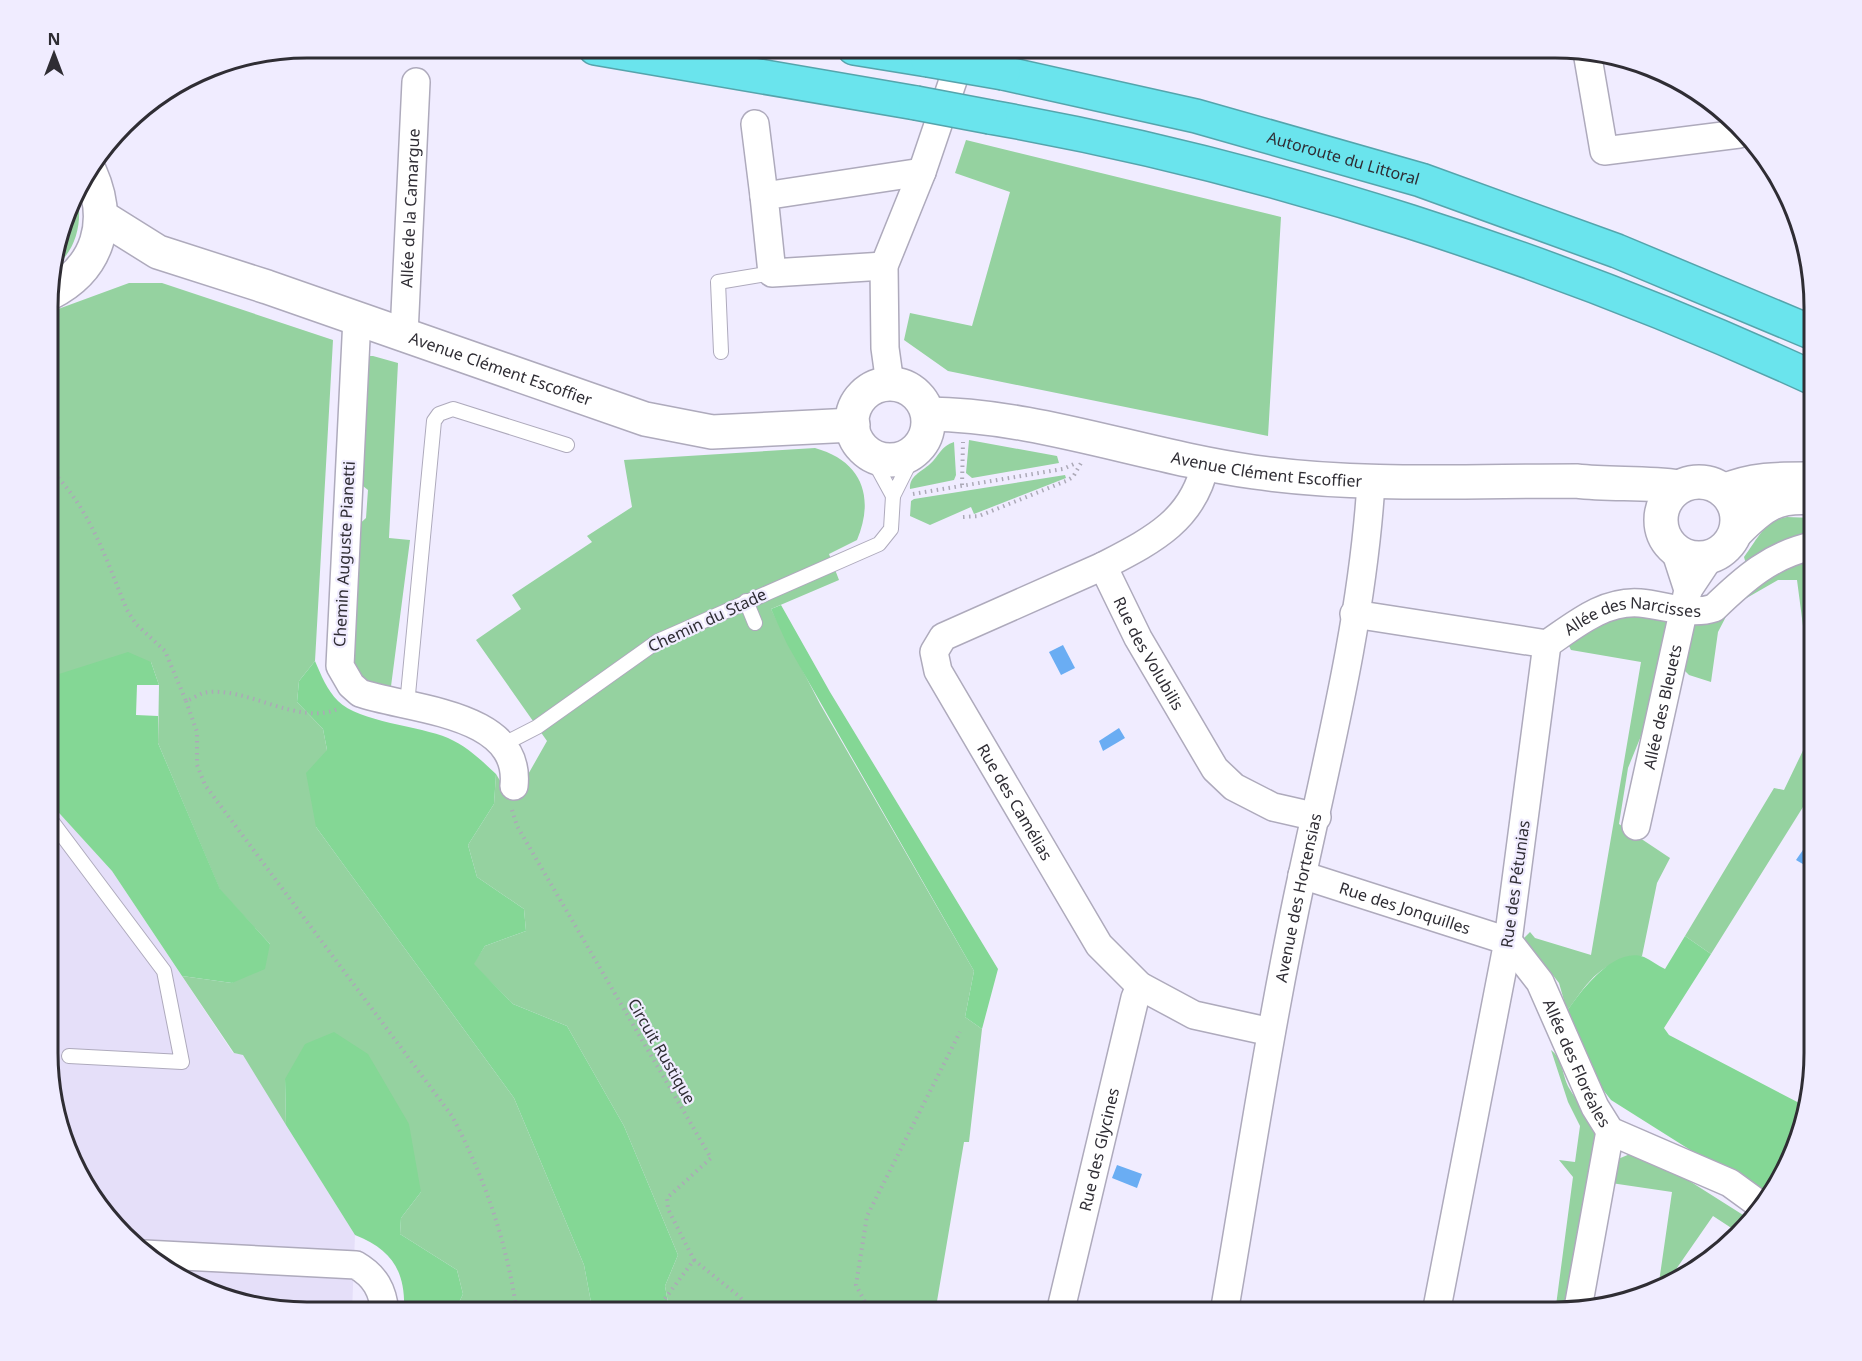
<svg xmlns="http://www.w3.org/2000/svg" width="1862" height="1361" font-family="'Noto Sans',sans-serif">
	<rect width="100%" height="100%" fill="#f0ecff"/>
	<polygon fill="#e5dff9" points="50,803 112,871 233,1053 243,1054 355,1235 352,1312 291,1312 208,1293 149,1259 83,1183 50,1087"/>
	<g fill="#95d2a0">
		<polygon points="966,140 1281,217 1268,436 948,371 904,340 910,313 972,326 1010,192 955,173"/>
		<path d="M76 191C84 219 77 252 52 269Z"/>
		<polygon points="129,283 162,283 333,340 315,661 299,681 297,702 323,729 327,750 316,827 514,1098 584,1265 593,1313 454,1313 463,1294 457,1270 400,1234 401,1218 421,1192 285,1079 286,1125 243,1055 234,1053 182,976 232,983 270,944 220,890 158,743 159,685 151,662 50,683 50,312"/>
		<polygon points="367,356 373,356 398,363 389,538 410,540 390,694 361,680 350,653 354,529 366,518 368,490 358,482"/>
		<polygon points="969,440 1057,456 1059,463 972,478 966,473"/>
		<path d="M954 442 956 475 954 480 910 489C909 476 921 472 930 464 939 456 941 446 954 442Z"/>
		<path d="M815 448C862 461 875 497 857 540L829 554 839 580 771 609 820 704 974 971 965 1017 982 1029 969 1142H964L935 1313H670L665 1286 678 1255 624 1126 567 1026 513 1004 473 964 485 946 526 931 524 909 477 877 468 845 494 804 496 774 502 784 526 778 547 741 476 640 521 609 512 595 592 542 587 536 632 507 624 460Z"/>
		<polygon points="1065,475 1066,478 974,514 971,507 930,525 910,516 911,501 914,499"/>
		<path d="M1787 517 1813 518V537L1746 564 1744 557C1757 540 1764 521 1787 517Z"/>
		<polygon points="1813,555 1813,662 1806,649 1797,580 1778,580 1731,607 1718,632 1711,682 1689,675 1681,667 1683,628 1758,580"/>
		<path d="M1627 611 1668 618 1669 624 1643 731 1628 768 1619 824 1670 858 1657 883 1642 956C1600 962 1591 978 1567 1011L1559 983 1524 938 1530 932 1535 938 1591 955 1641 662 1571 650 1566 640Z"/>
		<polygon points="1813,719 1813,791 1711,954 1685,936 1774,788 1784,790 1809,738"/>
		<path d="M1551 1050C1563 1059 1562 1075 1569 1088 1578 1104 1591 1114 1596 1132L1567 1310 1555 1313 1573 1177 1559 1160 1575 1162 1580 1126 1568 1102Z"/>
		<polygon points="1630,1154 1649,1157 1661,1163 1751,1220 1736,1231 1713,1216 1663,1288 1658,1289 1672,1192 1611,1183 1595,1292 1591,1289 1589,1281 1609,1169 1618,1159"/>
	</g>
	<g fill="#84d795">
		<polygon points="781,605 830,692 998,969 982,1029 965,1017 974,971 787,644 771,609"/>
		<polygon points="128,652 151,662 159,685 137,685 136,715 158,716 158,743 220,889 270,944 265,969 232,983 182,976 112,871 50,803 50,683 59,674"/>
		<path d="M315 661C321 675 327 690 338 701 359 722 420 726 448 738 468 747 481 760 496 774L494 804 468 845 477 877 524 909 526 931 485 946 474 964 513 1004 567 1026 624 1126 678 1255 665 1286 670 1313H593L584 1265 514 1098 316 827 306 773 327 750 323 729 297 702 299 681Z"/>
		<path d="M1685 936 1711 954 1664 1028 1669 1035 1805 1106 1794 1153 1768 1199 1611 1100 1597 1082 1567 1011C1581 991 1614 946 1644 957 1651 960 1658 966 1665 969Z"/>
		<path d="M334 1032 368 1054 409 1124 421 1192 401 1218 400 1234 457 1270 463 1294 454 1313H404C406 1272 393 1250 355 1235L286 1125 285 1079 305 1044Z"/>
	</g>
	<g fill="#6aadf3">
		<polygon points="1063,645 1075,668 1061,675 1049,652"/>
		<polygon points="1119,728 1125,738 1103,751 1099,741"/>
		<polygon points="1805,847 1813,852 1813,870 1796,860"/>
		<polygon points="1117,1165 1142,1174 1137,1188 1112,1178"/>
	</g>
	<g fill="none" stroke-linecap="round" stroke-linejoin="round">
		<g stroke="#aeaabc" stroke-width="16">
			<g id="service">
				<polyline points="721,352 718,282 772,273"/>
				<polyline points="870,454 893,496 916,450"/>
				<polyline points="746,601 755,623"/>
				<polyline points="407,705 434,421 439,414 453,409 567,445"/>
				<polyline points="502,745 537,727 658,641 879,544 891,529 893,496"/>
				<polyline points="50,819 164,971 182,1062 69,1056"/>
			</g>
		</g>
		<g stroke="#aeaabc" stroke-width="30">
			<g id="minor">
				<polyline points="1587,52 1604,151 1739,134"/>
				<polyline points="755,124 764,196"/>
				<polyline points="884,266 772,273 764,196 922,172"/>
				<path d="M357 318 340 666 351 685 360 693C409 710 522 712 514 786"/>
				<path id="s1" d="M404 334 416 82"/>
				<polyline points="890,384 885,348 884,266 922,172 964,48"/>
				<path id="s2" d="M1205 465C1193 521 1151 541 1103 566L1138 638 1215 769 1234 787 1273 807 1317 817"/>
				<path id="s3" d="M1103 566 943 637 934 652 938 671 1099 945 1140 986 1194 1015 1271 1032"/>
				<polyline points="1688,590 1710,557"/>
				<polyline points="1354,614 1547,644 1508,941 1436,1313"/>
				<path id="s4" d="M1547 644C1575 625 1604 600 1640 603 1664 605 1690 616 1714 608 1744 579 1772 554 1813 546"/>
				<path id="s5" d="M1636 826 1688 590 1675 550"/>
				<path id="s6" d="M1302 875 1508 941"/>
				<path id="s7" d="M1508 941 1540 982 1595 1107 1610 1131 1730 1183 1763 1207"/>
				<path d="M144 1254 356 1265C375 1276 383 1290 385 1313"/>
				<polyline points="1578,1308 1610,1131"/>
				<path id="s8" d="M1060 1313 1135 998 1140 986"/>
				<path id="s9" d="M1224 1313C1249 1167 1271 1020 1302 876 1330 747 1363 615 1371 483"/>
			</g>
		</g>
		<g stroke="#aeaabc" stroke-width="36">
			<g id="secondary">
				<path id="s10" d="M102 217 158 252 267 287 645 419 712 432 853 425"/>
				<path d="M50 293C99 268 112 221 90 172"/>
				<circle cx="890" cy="422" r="38"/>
				<path id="s11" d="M928 414C1038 415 1145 457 1254 472 1361 487 1468 481 1576 481 1611 485 1645 482 1679 487"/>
				<circle cx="1699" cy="520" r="38"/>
				<path d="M1724 491C1753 478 1783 479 1813 479"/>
				<path d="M1737 531C1763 505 1776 495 1813 498"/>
			</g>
		</g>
		<g stroke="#55a4ac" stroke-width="36">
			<g id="motorway">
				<polyline points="595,48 916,103"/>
				<polyline points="854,48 928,60"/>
				<path id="s12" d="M1003 73 1196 116 1421 180 1617 251 1813 333"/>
				<path d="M990 117C1269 166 1557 260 1813 378"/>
			</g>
		</g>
		<g stroke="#aca9b7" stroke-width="4" stroke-dasharray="1.5 4.5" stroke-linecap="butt">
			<polyline points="1268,48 1283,53"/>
			<path d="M50 469C91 510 105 557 127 610L136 624 165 651 186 701C192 699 198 695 203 693 245 684 299 728 340 708"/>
			<polyline points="962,485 963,442"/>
			<polyline points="913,494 1063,469 1076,463"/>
			<polyline points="963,517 979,516 1066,481 1073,477 1081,463"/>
			<path d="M186 701 197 732V765L205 785 452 1116C485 1178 507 1243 517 1313"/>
			<polyline points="512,810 517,826 711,1158 667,1198 668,1209 694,1260 658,1308 658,1313"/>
			<polyline points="694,1260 740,1297 753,1313"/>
			<polyline points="866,1313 866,1304 856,1285 867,1216 960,1032"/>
		</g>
		<use href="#service" stroke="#fff" stroke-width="14"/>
		<use href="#minor" stroke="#fff" stroke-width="27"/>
		<use href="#secondary" stroke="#fff" stroke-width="33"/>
		<use href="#motorway" stroke="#6ae4ed" stroke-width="33"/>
		<g stroke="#55a4ac" stroke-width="36" stroke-linecap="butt">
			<g id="motorway-bridge">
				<polyline points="928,60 1003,73"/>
				<polyline points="916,103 990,117"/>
			</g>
		</g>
		<use href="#motorway-bridge" stroke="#6ae4ed" stroke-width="33"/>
	</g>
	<g text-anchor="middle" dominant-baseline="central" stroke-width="4.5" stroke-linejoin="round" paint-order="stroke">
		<g font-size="16" fill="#2f2d34" stroke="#f0ecff">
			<text stroke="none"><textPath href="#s12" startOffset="351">Autoroute du Littoral</textPath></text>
			<text stroke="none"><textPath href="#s1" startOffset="126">Allée de la Camargue</textPath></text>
			<text stroke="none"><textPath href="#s10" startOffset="428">Avenue Clément Escoffier</textPath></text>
			<text stroke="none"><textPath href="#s11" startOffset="344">Avenue Clément Escoffier</textPath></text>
			<text transform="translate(344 554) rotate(-87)">Chemin Auguste Pianetti</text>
			<text transform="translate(707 620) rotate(-25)">Chemin du Stade</text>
			<text stroke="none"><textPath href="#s4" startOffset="94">Allée des Narcisses</textPath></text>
			<text stroke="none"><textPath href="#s2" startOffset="248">Rue des Volubilis</textPath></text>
			<text stroke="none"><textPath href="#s5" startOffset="122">Allée des Bleuets</textPath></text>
			<text stroke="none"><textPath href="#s3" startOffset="364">Rue des Camélias</textPath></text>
			<text transform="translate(1515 884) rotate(-82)">Rue des Pétunias</text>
			<text stroke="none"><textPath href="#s9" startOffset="422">Avenue des Hortensias</textPath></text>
			<text stroke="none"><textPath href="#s6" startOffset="108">Rue des Jonquilles</textPath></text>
			<text transform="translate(662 1051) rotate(60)">Circuit Rustique</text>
			<text stroke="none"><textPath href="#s7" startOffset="141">Allée des Floréales</textPath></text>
			<text stroke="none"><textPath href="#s8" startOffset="168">Rue des Glycines</textPath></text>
		</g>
	</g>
	<path d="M0 0H1862V1361H0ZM307 58H1555A249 249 0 0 1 1804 307V1053A249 249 0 0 1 1555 1302H307A249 249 0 0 1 58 1053V307A249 249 0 0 1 307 58Z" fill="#f0ecff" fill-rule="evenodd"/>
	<path fill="none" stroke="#2f2d34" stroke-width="3" d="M307 58H1555A249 249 0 0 1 1804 307V1053A249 249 0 0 1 1555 1302H307A249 249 0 0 1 58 1053V307A249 249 0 0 1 307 58Z"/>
	<g transform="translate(54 54)" stroke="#f0ecff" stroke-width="4.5" paint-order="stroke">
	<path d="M0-4.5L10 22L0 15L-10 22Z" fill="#2f2d34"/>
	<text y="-9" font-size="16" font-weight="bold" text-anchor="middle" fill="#2f2d34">N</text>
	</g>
</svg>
